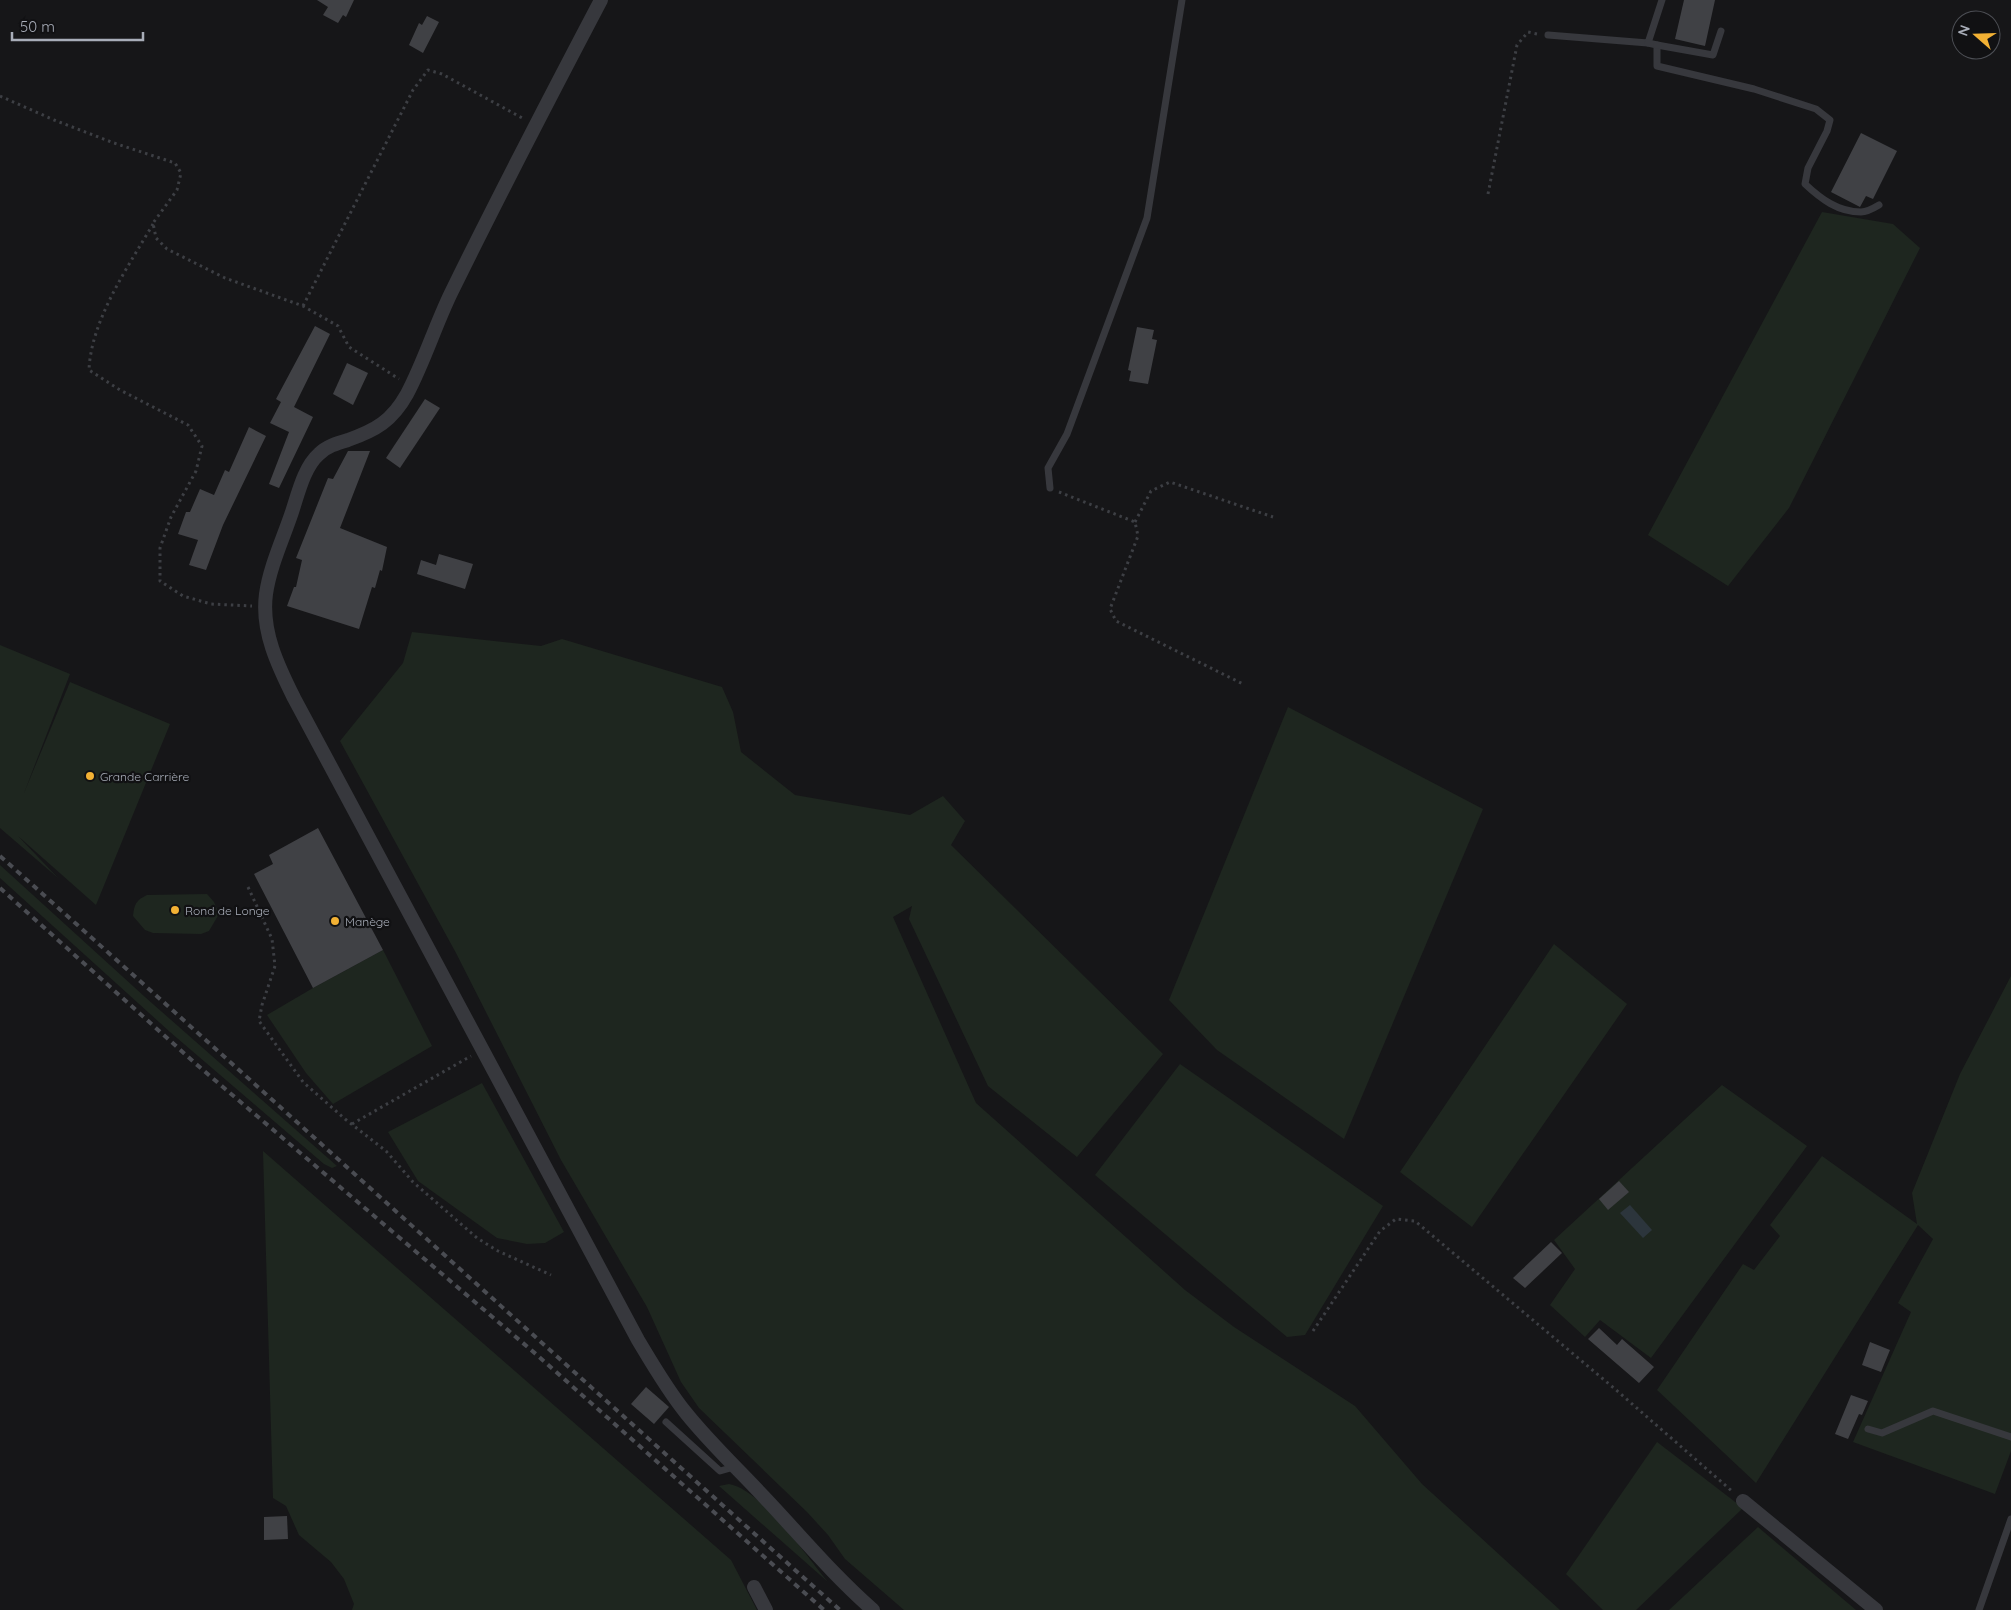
<svg xmlns="http://www.w3.org/2000/svg" width="2011" height="1610" font-family="Quicksand,sans-serif">
	<rect width="100%" height="100%" fill="#161618"/>
	<g fill="#1e261f">
		<polygon points="1822,212 1893,224 1920,248 1789,508 1728,586 1648,535"/>
		<polygon points="412,632 541,646 562,639 722,687 733,712 741,752 795,795 910,815 943,796 965,821 951,845 1163,1054 1077,1157 988,1086 909,919 912,906 893,917 976,1103 1185,1290 1234,1327 1355,1406 1422,1484 1560,1610 904,1610 845,1559 828,1535 807,1512 699,1408 681,1382 647,1307 561,1160 456,953 340,741 403,663"/>
		<polygon points="0,645 70,674 24,793 70,682 170,724 96,905 18,836 58,878 0,828"/>
		<polygon points="1288,707 1483,809 1344,1139 1217,1050 1169,1000"/>
		<polygon points="0,865 145,997 337,1166 332,1168 324,1164 170,1032 0,878"/>
		<path d="M207 894 214 902 219 914 209 931 201 934 153 933 145 930 133 916C134 905 136 900 147 895Z"/>
		<polygon points="1554,944 1627,1004 1472,1227 1400,1172"/>
		<polygon points="383,950 432,1046 333,1104 306,1073 267,1015 313,988"/>
		<polygon points="2011,976 2011,1451 1995,1494 1853,1442 1911,1312 1898,1303 1933,1239 1918,1225 1756,1483 1657,1390 1743,1264 1754,1270 1780,1236 1770,1225 1822,1156 1917,1224 1912,1193 1960,1074"/>
		<polygon points="1180,1064 1383,1206 1305,1335 1287,1337 1095,1175"/>
		<polygon points="482,1083 564,1232 545,1243 527,1244 497,1238 418,1181 388,1132"/>
		<polygon points="1722,1085 1807,1146 1651,1358 1600,1320 1585,1337 1550,1305 1575,1269 1554,1240"/>
		<polygon points="263,1151 731,1560 757,1610 352,1610 354,1604 344,1579 331,1562 299,1535 286,1506 273,1498"/>
		<polygon points="1657,1442 1743,1508 1636,1610 1603,1610 1566,1574"/>
		<path d="M729 1484C761 1489 807 1557 828 1582L719 1486Z"/>
		<polygon points="1758,1527 1856,1610 1669,1610"/>
	</g>
	<polygon fill="#2c353c" points="1630,1205 1652,1230 1643,1238 1620,1213"/>
	<g fill="#404145">
		<polygon points="317,0 354,0 346,17 343,15 338,23 323,15 328,7"/>
		<polygon points="1684,0 1715,0 1705,46 1675,39"/>
		<polygon points="427,16 439,22 423,53 409,45 419,23 422,25"/>
		<polygon points="1861,133 1897,151 1873,199 1866,196 1860,207 1831,192"/>
		<polygon points="315,326 330,334 294,407 313,417 279,488 269,484 289,432 270,423 281,402 276,399"/>
		<polygon points="1137,327 1154,330 1152,339 1157,340 1148,384 1129,381 1131,371 1128,370"/>
		<polygon points="347,363 368,373 353,405 333,394"/>
		<polygon points="425,399 440,408 400,468 386,458"/>
		<polygon points="249,427 266,436 223,525 206,570 189,565 198,540 178,534 186,512 190,512 200,489 214,495 225,470 229,472"/>
		<polygon points="348,451 370,451 340,528 387,547 382,571 380,570 375,588 372,587 359,629 287,606 294,587 296,587 302,560 296,558 328,478 333,479"/>
		<polygon points="439,554 473,564 465,589 417,574 421,560 436,565"/>
		<polygon points="318,828 383,950 313,988 254,874 273,864 269,855"/>
		<polygon points="1619,1181 1629,1192 1608,1210 1599,1199"/>
		<polygon points="1551,1242 1562,1253 1525,1288 1513,1278"/>
		<polygon points="1599,1328 1617,1345 1622,1339 1654,1367 1639,1383 1588,1339"/>
		<polygon points="1870,1342 1890,1350 1881,1372 1862,1365"/>
		<polygon points="646,1387 669,1407 654,1424 631,1404"/>
		<polygon points="1851,1395 1868,1401 1862,1415 1859,1414 1848,1439 1835,1434"/>
		<polygon points="287,1516 288,1539 264,1540 264,1517"/>
	</g>
	<g fill="none" stroke-linecap="round" stroke-linejoin="round">
		<g stroke="#3d3f44" stroke-width="3" stroke-dasharray="2.5 4" stroke-linecap="butt">
			<polyline points="0,96 54,120 114,143 175,163 181,173 177,190 153,223 156,238 167,249 225,278 303,306 338,326 349,347 399,379"/>
			<polyline points="1488,194 1517,45 1528,32 1537,34"/>
			<path d="M153 224C128 267 91 320 89 370L120 390 188 425 202 446 196 471 171 517 160 548V581L183 596 211 604 252 606"/>
			<polyline points="303,306 413,90 428,70 442,74 524,119"/>
			<polyline points="1059,492 1135,522 1138,536 1110,609 1116,621 1243,684"/>
			<polyline points="1135,522 1151,491 1170,482 1273,517"/>
			<polyline points="248,887 272,939 275,966 262,1005 259,1021 303,1082 345,1119 386,1151 413,1182 477,1238 498,1251 551,1275"/>
			<polyline points="352,1124 471,1056"/>
			<polyline points="1313,1331 1380,1231 1396,1219 1415,1221 1615,1389 1733,1492"/>
		</g>
		<g stroke="#37383d" stroke-width="7">
			<polyline points="1548,35 1648,43 1662,0"/>
			<path d="M1648 43 1657 45V66L1754 89 1816 109 1830 120 1827 131 1808 168 1805 184C1821 199 1838 212 1861 212 1867 212 1874 208 1879 205"/>
			<polyline points="1657,45 1713,55 1721,31"/>
			<polyline points="1050,488 1048,468 1067,434 1147,218 1182,0"/>
			<polyline points="666,1422 720,1471 734,1467"/>
			<polyline points="1868,1429 1882,1433 1933,1411 2011,1437"/>
			<polyline points="1979,1610 2011,1519"/>
		</g>
		<g stroke="#37383d" stroke-width="14">
			<path d="M601 0C550 97 499 195 451 293 435 326 424 362 407 394 392 421 376 430 348 440 338 443 327 446 319 454 304 467 298 494 292 512 283 539 270 566 266 594 261 631 278 666 294 698L638 1340C653 1365 668 1391 686 1413 710 1443 738 1469 764 1497 800 1535 833 1575 873 1610"/>
			<polyline points="1743,1501 1876,1610"/>
			<polyline points="754,1587 766,1610"/>
		</g>
		<g stroke="#4a4c52" stroke-width="4" stroke-dasharray="6 5" stroke-linecap="butt">
			<path d="M0 856C281 1106 559 1360 840 1610"/>
			<polyline points="0,888 196,1064 537,1355 824,1610"/>
		</g>
	</g>
	<g fill="#f2b134" stroke="#111113" stroke-width="2">
		<circle cx="90" cy="776" r="5"/>
		<circle cx="175" cy="910" r="5"/>
		<circle cx="335" cy="921" r="5"/>
	</g>
	<g text-anchor="middle" dominant-baseline="central" stroke-width="4.5" stroke-linejoin="round" paint-order="stroke">
		<g font-size="12" fill="#a8adb8" stroke="#111113" text-anchor="start">
			<text x="100" y="776">Grande Carrière</text>
			<text x="185" y="910">Rond de Longe</text>
			<text x="345" y="921">Manège</text>
		</g>
	</g>
	<g transform="translate(1976 35) rotate(290)"><circle r="24" fill="#111113" stroke="#4d4f55"/>
	<path d="M0-4L9 19L0 12L-9 19Z" fill="#f2b134"/>
	<text y="-8" font-size="14" font-weight="bold" text-anchor="middle" fill="#a8adb8">N</text>
	</g>
	<path d="M12 32v8h131v-8" fill="none" stroke="#a8adb8" stroke-width="2.5"/>
	<text x="20" y="32" font-size="15" fill="#a8adb8" stroke="#111113" stroke-width="4" paint-order="stroke">50 m</text>
</svg>
